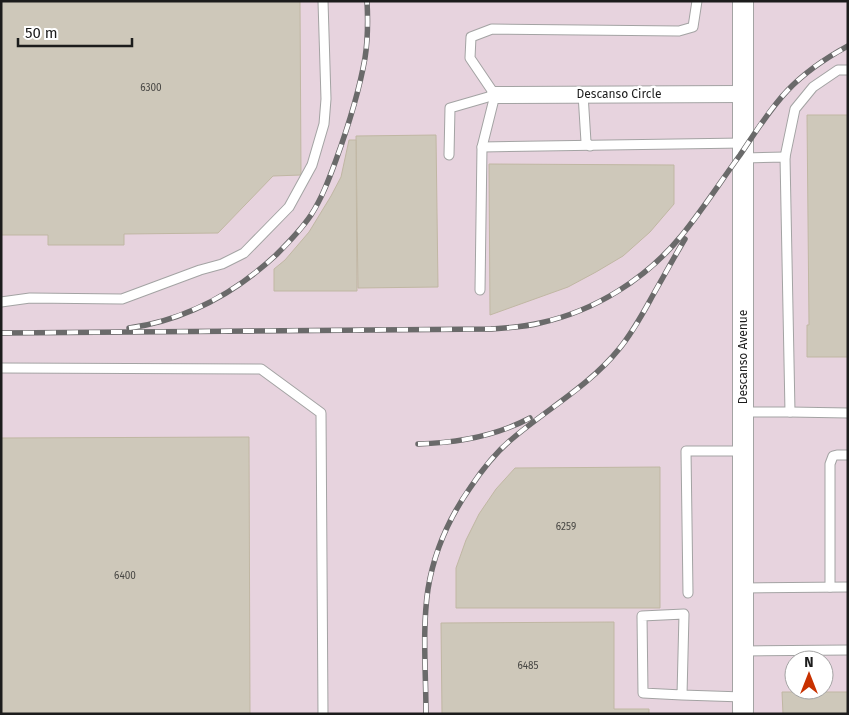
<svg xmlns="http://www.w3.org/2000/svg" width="849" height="715" font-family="'Fira Sans',sans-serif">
	<rect width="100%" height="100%" fill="#eeede1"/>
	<path fill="#e7d3de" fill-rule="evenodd" d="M1 1H848V714H1ZM794 660H824V690H794Z"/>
	<g fill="#cec8ba" stroke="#c0b7a3">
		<polygon points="1,1 300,1 301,175 273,176 218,233 124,234 124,245 48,245 48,235 1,235"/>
		<polygon points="807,115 848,115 848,357 807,357 807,325 809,325"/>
		<polygon points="436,135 438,287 358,288 356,136"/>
		<polygon points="349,140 356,140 357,291 274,291 274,269 285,260 309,232 331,196 341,177"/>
		<polygon points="489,164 674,165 674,204 650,232 623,256 596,272 568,287 490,315"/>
		<polygon points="249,437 250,714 1,714 1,438"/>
		<polygon points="660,467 660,608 456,608 456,568 466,540 479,514 496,489 515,468"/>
		<polygon points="614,622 614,709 649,709 649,714 442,714 441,623"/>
		<polygon points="782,692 848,692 848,714 783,714"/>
	</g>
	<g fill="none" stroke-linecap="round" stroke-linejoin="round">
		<g stroke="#a3a3a3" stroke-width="11">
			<g id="service">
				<polyline points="583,94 586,142 590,146"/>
				<polyline points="482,147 743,143"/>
				<polyline points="449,155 450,108 495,95"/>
				<polyline points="785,157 795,109 813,87 838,70 848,70"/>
				<polyline points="480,290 482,147 495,95 470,58 471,37 492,29 679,31 693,27 697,1"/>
				<polyline points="1,302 30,298 122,299 200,270 222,264 244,253 289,207 312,165 324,124 326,99 323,1"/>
				<polyline points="1,368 261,369 321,413 323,714"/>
				<polyline points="743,412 790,412 785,157 744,158"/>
				<polyline points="790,412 848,413"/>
				<polyline points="830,587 830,464 833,456 837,455 848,455"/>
				<polyline points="743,588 848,587"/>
				<polyline points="688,593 686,451 743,451"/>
				<polyline points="743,651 848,650"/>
				<polyline points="682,695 643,693 642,616 684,614 682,695 743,697"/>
			</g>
		</g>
		<g stroke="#a3a3a3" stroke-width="18">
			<polyline id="minor" points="495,95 743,94"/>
		</g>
		<g stroke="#a3a3a3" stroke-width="22">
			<polyline id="tertiary" points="743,714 743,1"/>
		</g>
		<use href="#service" stroke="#fff" stroke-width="9"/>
		<use href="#minor" stroke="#fff" stroke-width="16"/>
		<use href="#tertiary" stroke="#fff" stroke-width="20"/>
		<g stroke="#6a6a6a" stroke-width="5.5">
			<g id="rail">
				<path d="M129 328C185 320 235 293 276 255 288 243 301 230 311 215 322 198 329 179 336 160 348 127 359 92 365 58 368 39 368 20 367 1"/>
				<path d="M1 333 491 329C507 328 524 327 540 323 595 311 646 279 682 235 703 209 721 181 740 155 755 133 769 110 787 91 805 72 826 58 848 46"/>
				<path d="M418 444C457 443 496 436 530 418"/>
				<path d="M426 714C426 672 422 630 428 589 434 552 449 518 470 488 482 470 495 453 512 439 547 409 589 386 619 349 633 332 643 313 653 295 664 276 674 257 685 239"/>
			</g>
		</g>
		<use href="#rail" stroke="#fff" stroke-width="4" stroke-dasharray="11" stroke-linecap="butt"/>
	</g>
	<g text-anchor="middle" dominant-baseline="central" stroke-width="5" stroke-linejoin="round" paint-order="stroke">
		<g font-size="10" fill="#484744">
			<text x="151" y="88">6300</text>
			<text x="566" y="527">6259</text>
			<text x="125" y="576">6400</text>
			<text x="528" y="666">6485</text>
		</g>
		<g font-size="12" fill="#1c1c1c" stroke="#fff">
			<text x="619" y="94">Descanso Circle</text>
			<text transform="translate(743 357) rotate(-90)">Descanso Avenue</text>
		</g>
	</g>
	<rect width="849" height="715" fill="none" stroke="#1c1c1c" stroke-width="5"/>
	<g transform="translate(809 675)"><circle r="24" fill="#ffffff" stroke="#a4a4a4"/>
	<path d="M0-4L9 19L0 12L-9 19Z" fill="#c83100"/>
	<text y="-8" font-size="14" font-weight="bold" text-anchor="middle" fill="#1c1c1c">N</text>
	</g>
	<path d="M18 38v8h114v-8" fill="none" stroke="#1c1c1c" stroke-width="2.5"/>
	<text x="25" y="38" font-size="15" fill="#1c1c1c" stroke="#ffffff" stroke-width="4" paint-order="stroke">50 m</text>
</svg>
